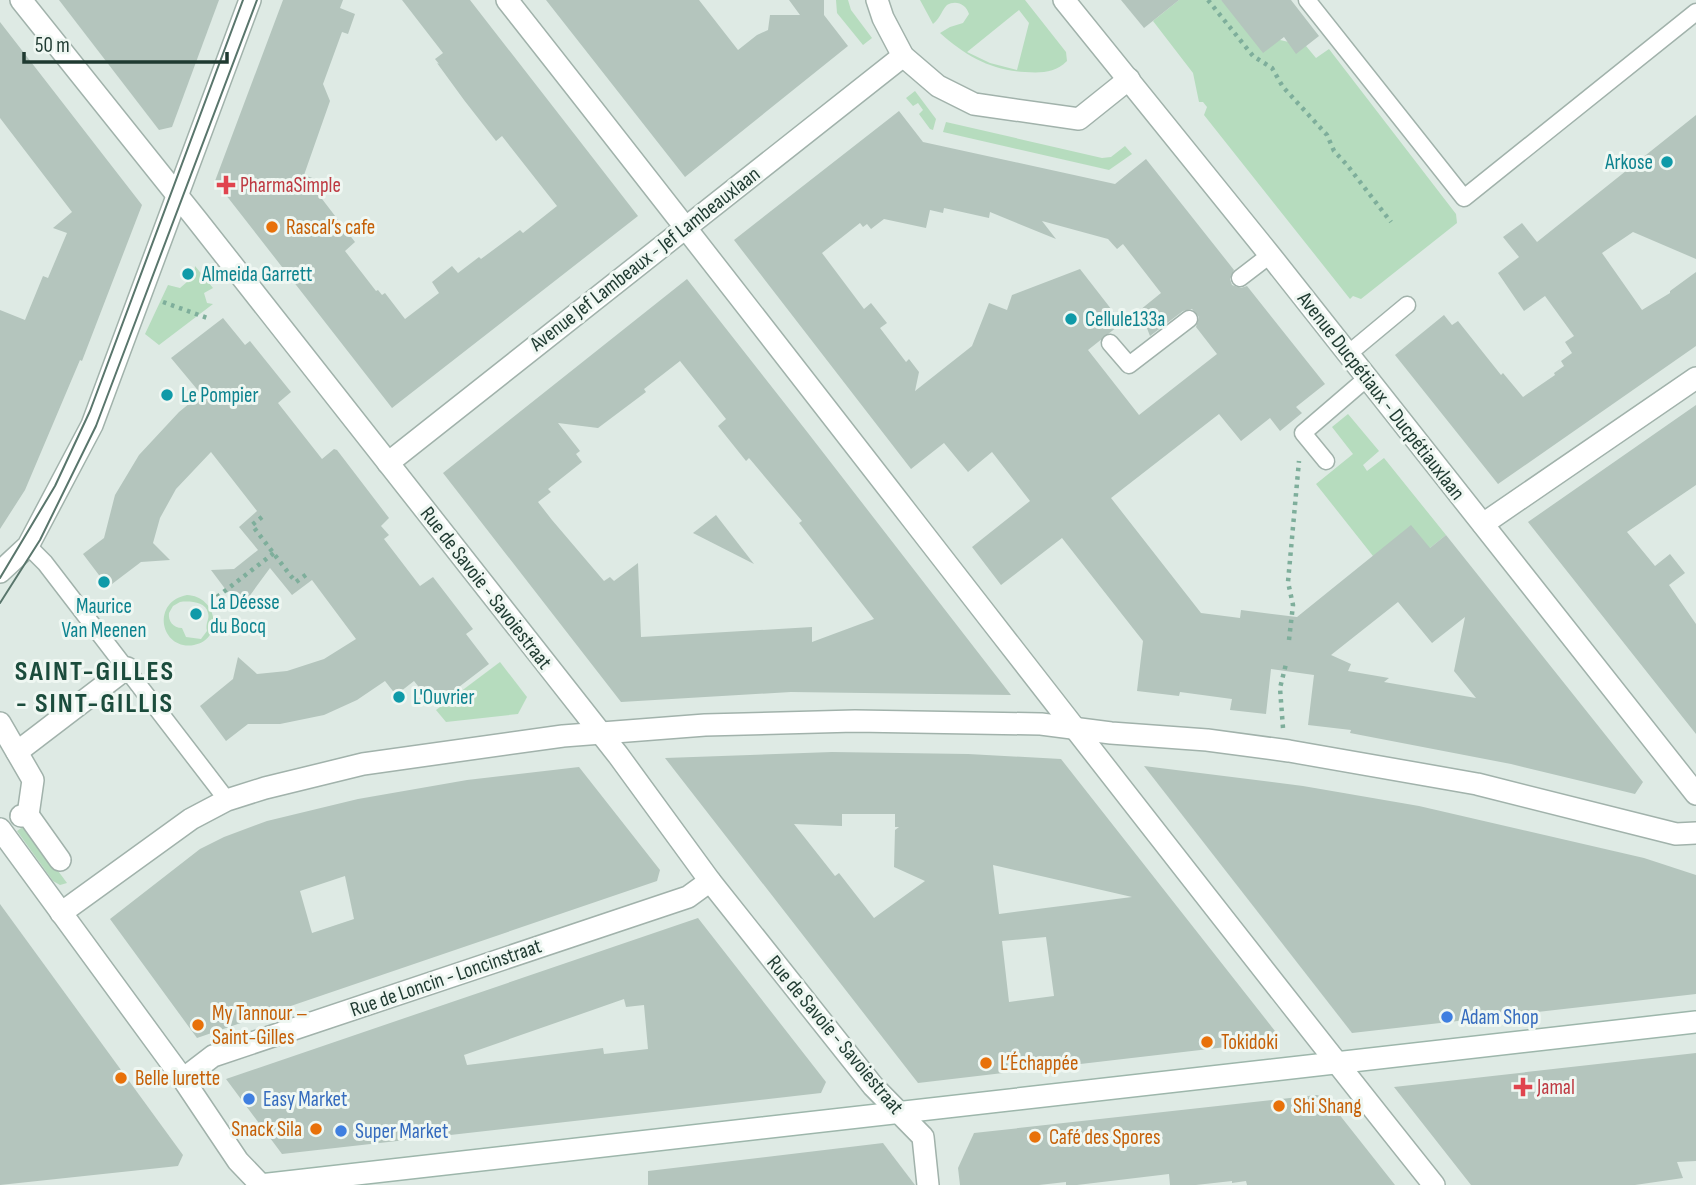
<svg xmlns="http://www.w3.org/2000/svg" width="1696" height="1185" font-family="'Sofia Sans Condensed',sans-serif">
	<rect width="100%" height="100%" fill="#deeae4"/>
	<g fill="#b6dcbe" fill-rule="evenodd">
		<polygon points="836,0 848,0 851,10 872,38 863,45 837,13"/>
		<path d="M920 0H1025L1066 52 1067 61C1055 73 1041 73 1025 72 990 70 966 56 940 33L950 27 963 23 969 14C966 4 956 0 947 5 941 11 942 16 933 24ZM1019 10 1029 23 1017 70 990 63 967 52Z"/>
		<polygon points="1179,0 1221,0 1280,40 1306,46 1316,58 1329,49 1456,214 1457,223 1361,299 1353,296 1350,299 1204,115 1207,107 1203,102 1199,102 1193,73 1153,21"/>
		<polygon points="915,91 936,119 933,130 930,129 919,114 923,110 918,103 913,106 906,98"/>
		<polygon points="946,122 1102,158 1111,157 1125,146 1132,154 1109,170 943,132"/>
		<polygon points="195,266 213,288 204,293 207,303 213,304 159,345 145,334 168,285 180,288 194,276"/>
		<polygon points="1348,414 1379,451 1363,465 1367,471 1384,458 1446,535 1430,548 1373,556 1316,484 1353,454 1332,427"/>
		<path d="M187 595C217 596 225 639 194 645 161 651 150 602 187 595ZM180 602C188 601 206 601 208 613 210 619 205 623 207 631L201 639 186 637 182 628C173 628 168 621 169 613L173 606Z"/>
		<polygon points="500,662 527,697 518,714 446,722 436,710"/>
		<polygon points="27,824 38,844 67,883 60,885 53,881 17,831"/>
	</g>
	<g fill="#b4c5bd" fill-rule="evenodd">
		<polygon points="59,0 219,0 172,127 159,130"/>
		<polygon points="283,0 343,0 340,8 355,14 348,34 342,32 323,84 330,101 304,175 332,185 319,195 355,242 345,251 376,291 378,290 382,295 385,293 405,319 439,293 432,282 452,266 458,273 479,257 481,259 520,230 523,233 557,206 502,136 496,141 464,100 437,63 439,64 435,59 443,53 402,0 470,0 638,216 392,408 215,181"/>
		<polygon points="546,0 699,0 738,50 757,35 768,30 770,15 800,15 789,0 824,0 824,15 848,46 685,177"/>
		<polygon points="1121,0 1179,0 1144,28"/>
		<polygon points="1221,0 1291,0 1319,36 1296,54 1284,37 1263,53"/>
		<polygon points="0,22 142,205 82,361 80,360 25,490 0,529 0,310 25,320 43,276 48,278 67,233 53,228 72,212 0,118"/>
		<path d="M899 111 923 142 1115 184 1146 159 1234 270 1230 279 1232 285 1241 288 1247 286 1325 384 1296 407 1302 413 1280 431 1270 418 1241 441 1219 414 1111 498 1201 613 1240 618 1241 610 1297 617 1411 525 1430 548 1446 535 1643 782 1635 794 1511 764 1350 733 1351 730 1308 725 1314 675 1271 669 1266 714 1230 710 1232 699 1180 692 1179 696 1137 691 1143 641 1062 538 1001 585 972 547 1030 501 992 452 968 472 944 443 911 469 734 240ZM944 208 989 218 990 212 1056 239 1042 221 1108 239 1117 249 1123 244 1161 293 1140 310 1150 336 1183 311 1192 309 1199 317 1196 327 1217 354 1139 415 1088 350 1122 323 1080 269 1012 295 1007 310 989 303 972 346 915 391 919 372 909 359 906 362 880 328 887 323 871 303 864 309 822 253 860 223 863 227 867 224 871 229 884 219 926 228 930 210 943 213ZM1398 602 1432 643 1465 617 1454 671 1476 698 1384 682 1389 678 1348 671 1351 664 1331 655Z"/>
		<polygon points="1696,115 1696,259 1633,232 1602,253 1642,310 1670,293 1670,291 1696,272 1696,346 1498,484 1395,355 1444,315 1452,325 1458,321 1501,375 1503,373 1523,397 1555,375 1554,373 1564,366 1561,361 1572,353 1565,342 1574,336 1545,296 1524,311 1498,273 1519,257 1503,237 1522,223 1537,242"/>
		<path d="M687 279 808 433 1011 695 791 692 621 702 443 473ZM680 361 726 419 718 426 746 461 749 458 802 521 799 523 874 619 812 642V627L641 637 638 563 614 581 610 577 604 581 552 520 538 502 551 492 548 489 582 462 576 454 580 451 558 423 598 428 646 392 644 389Z"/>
		<polygon points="223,318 245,345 250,341 291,392 278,403 322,459 334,449 337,450 389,518 381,526 389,535 384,539 420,586 433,577 473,629 466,634 489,664 434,706 414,681 396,695 385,681 357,700 324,715 280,724 248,724 226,741 200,706 233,679 238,657 257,674 287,671 324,659 356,639 312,580 292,595 270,568 240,609 226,590 211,570 234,569 258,550 239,527 257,511 211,452 176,489 160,518 153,543 170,560 141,562 108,587 83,554 104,538 115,495 139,455 179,412 201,394 171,358"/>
		<polygon points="1696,405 1696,485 1627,532 1655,566 1670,554 1685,573 1669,585 1696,624 1696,734 1528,522"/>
		<polygon points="716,515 754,564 693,533"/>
		<path d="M832 752 968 754 1061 759 1275 1031 1269 1042 918 1083 665 758ZM842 814H895V827H899L895 830 894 867 925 881 874 918 839 873 835 876 794 824 842 826ZM993 865 1132 897 999 914ZM1046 937 1054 996 1009 1002 1002 941Z"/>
		<polygon points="1144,766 1303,786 1419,806 1644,858 1696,875 1696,994 1352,1033"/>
		<path d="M579 767 660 870 657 881 197 1038 110 919 200 849 224 837 267 821 358 799 467 780ZM345 876 354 919 312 933 300 891Z"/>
		<polygon points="0,904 183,1155 178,1166 0,1185"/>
		<path d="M698 918 826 1082 821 1093 282 1154 226 1079ZM624 999 626 1007 644 1005 648 1049 604 1054 603 1048 467 1065 464 1055Z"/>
		<polygon points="1696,1053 1696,1161 1677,1162 1683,1178 1635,1185 1471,1185 1394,1087"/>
		<polygon points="1317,1095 1327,1099 1395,1185 1247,1185 1246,1181 1232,1183 1232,1181 1196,1185 1170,1185 1169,1174 1077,1185 1066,1185 1066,1182 1039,1185 960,1185 958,1168 974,1133"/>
		<polygon points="883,1143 915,1185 648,1185 648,1171"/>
	</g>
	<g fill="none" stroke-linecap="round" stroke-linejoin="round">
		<g stroke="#a1b2ab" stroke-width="19">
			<g id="lane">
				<polyline points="1307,0 1464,198 1696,12"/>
				<polyline points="1240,278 1270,255"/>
				<polyline points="1110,343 1129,365 1189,319"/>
				<polyline points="1348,354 1407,305"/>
				<polyline points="1326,461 1303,433 1367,378"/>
				<polyline points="28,546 45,563 227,800"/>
			</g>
		</g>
		<g stroke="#a1b2ab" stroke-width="24">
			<g id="street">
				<polyline points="21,0 197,220 618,755 710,881 873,1086 923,1137 928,1185"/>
				<path d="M507 0C818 394 1121 793 1434 1185"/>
				<polyline points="877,0 883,18 903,56 938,86 974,104 1079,119 1129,79"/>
				<polyline points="1064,0 1270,255 1696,794"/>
				<polyline points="388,463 903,56"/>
				<polyline points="1483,524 1696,378"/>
				<polyline points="0,572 28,546 92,425 250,0"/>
				<polyline points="0,723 33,780 28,815"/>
				<polyline points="17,752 127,668"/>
				<polyline points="21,816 28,815 60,860"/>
				<polyline points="0,829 183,1079 238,1161 261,1185"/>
				<polyline points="61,913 191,819 227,800 265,788 363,764 563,736 705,725 855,721 1041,724 1111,733 1207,740 1289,751 1477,784 1676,834 1696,833"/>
				<polyline points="183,1079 213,1056 688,897 710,881"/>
			</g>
		</g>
		<g stroke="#9db6ab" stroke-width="24">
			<polyline id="secondary" points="260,1185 1696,1022"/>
		</g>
		<g stroke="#7eae9b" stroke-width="4.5" stroke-dasharray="3.5 5" stroke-linecap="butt">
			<polyline points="1208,0 1253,56 1272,68 1283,87 1327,135 1334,151 1347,165 1391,222"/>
			<polyline points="163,302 210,319"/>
			<polyline points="262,517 252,525 290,575 296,582 307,574"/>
			<polyline points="217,597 274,553"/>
			<polyline points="1289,640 1293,605 1288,582 1299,461"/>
			<polyline points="1283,728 1280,688 1286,664"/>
		</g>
		<use href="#lane" stroke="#fff" stroke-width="16"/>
		<use href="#street" stroke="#fff" stroke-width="21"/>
		<use href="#secondary" stroke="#fff" stroke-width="21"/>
		<g stroke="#59766c" stroke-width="2">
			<polyline points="0,578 55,486 90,411 243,0"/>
			<polyline points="0,603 40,540 96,426 257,0"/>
		</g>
	</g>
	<g fill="#0f9aa8" stroke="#eff7f2" stroke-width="2.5">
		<circle cx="1667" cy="162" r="7"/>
		<circle cx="188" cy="274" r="7"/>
		<circle cx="1071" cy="319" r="7"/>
		<circle cx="167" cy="395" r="7"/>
		<circle cx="104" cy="582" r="7"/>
		<circle cx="196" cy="614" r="7"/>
		<circle cx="399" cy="697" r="7"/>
	</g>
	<g fill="#e0444e" stroke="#eff7f2" stroke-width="2.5">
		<path d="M222.5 174.5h7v7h7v7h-7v7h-7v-7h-7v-7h7z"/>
		<path d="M1519.5 1076.5h7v7h7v7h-7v7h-7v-7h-7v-7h7z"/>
	</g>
	<g fill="#e8710a" stroke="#eff7f2" stroke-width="2.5">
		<circle cx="272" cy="227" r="7"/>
		<circle cx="198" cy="1025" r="7"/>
		<circle cx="1207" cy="1042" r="7"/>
		<circle cx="986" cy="1063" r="7"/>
		<circle cx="121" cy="1078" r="7"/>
		<circle cx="1279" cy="1106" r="7"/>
		<circle cx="316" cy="1129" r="7"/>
		<circle cx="1035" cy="1137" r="7"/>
	</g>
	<g fill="#3f7fe0" stroke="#eff7f2" stroke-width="2.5">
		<circle cx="1447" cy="1017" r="7"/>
		<circle cx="249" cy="1099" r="7"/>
		<circle cx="341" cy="1131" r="7"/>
	</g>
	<g text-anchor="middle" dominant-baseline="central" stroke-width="6" stroke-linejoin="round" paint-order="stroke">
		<g font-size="21" fill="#0d838f" stroke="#eff7f2" text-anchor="start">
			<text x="1653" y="162" text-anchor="end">Arkose</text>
			<text x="202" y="274">Almeida Garrett</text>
			<text x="1085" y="319">Cellule133a</text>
			<text x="181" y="395">Le Pompier</text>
			<text x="210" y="602">La Déesse<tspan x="210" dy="24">du Bocq</tspan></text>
			<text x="104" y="606" text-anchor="middle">Maurice<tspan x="104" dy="24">Van Meenen</tspan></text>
			<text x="413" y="697">L'Ouvrier</text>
		</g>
		<g font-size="21" fill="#be3a42" stroke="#eff7f2" text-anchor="start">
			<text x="240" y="185">PharmaSimple</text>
			<text x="1537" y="1087">Jamal</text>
		</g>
		<g font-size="21" fill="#c56008" stroke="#eff7f2" text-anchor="start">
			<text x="286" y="227">Rascal’s cafe</text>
			<text x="212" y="1013">My Tannour –<tspan x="212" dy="24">Saint-Gilles</tspan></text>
			<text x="1221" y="1042">Tokidoki</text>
			<text x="1000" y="1063">L’Échappée</text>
			<text x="135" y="1078">Belle lurette</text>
			<text x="1293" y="1106">Shi Shang</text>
			<text x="302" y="1129" text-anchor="end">Snack Sila</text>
			<text x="1049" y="1137">Café des Spores</text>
		</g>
		<g font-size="21" fill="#1f3a31" stroke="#eff7f2">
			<text transform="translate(645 259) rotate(-38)">Avenue Jef Lambeaux - Jef Lambeauxlaan</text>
			<text transform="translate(1381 396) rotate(52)">Avenue Ducpétiaux - Ducpétiauxlaan</text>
			<text transform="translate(486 588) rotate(52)">Rue de Savoie - Savoiestraat</text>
			<text transform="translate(446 978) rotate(-19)">Rue de Loncin - Loncinstraat</text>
			<text transform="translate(835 1035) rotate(50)">Rue de Savoie - Savoiestraat</text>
		</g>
		<g font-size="21" fill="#366cbe" stroke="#eff7f2" text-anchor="start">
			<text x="1461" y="1017">Adam Shop</text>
			<text x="263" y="1099">Easy Market</text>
			<text x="355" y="1131">Super Market</text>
		</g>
		<g font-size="28" font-weight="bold" letter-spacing="2" fill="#1b4c3c" stroke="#eff7f2">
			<text x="95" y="671">SAINT-GILLES<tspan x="95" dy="32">- SINT-GILLIS</tspan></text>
		</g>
	</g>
	<path d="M24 52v10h203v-10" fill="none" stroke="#1f3a31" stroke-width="3.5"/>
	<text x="35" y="52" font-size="21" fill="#1f3a31" stroke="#eff7f2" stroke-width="5" paint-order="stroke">50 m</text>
</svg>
